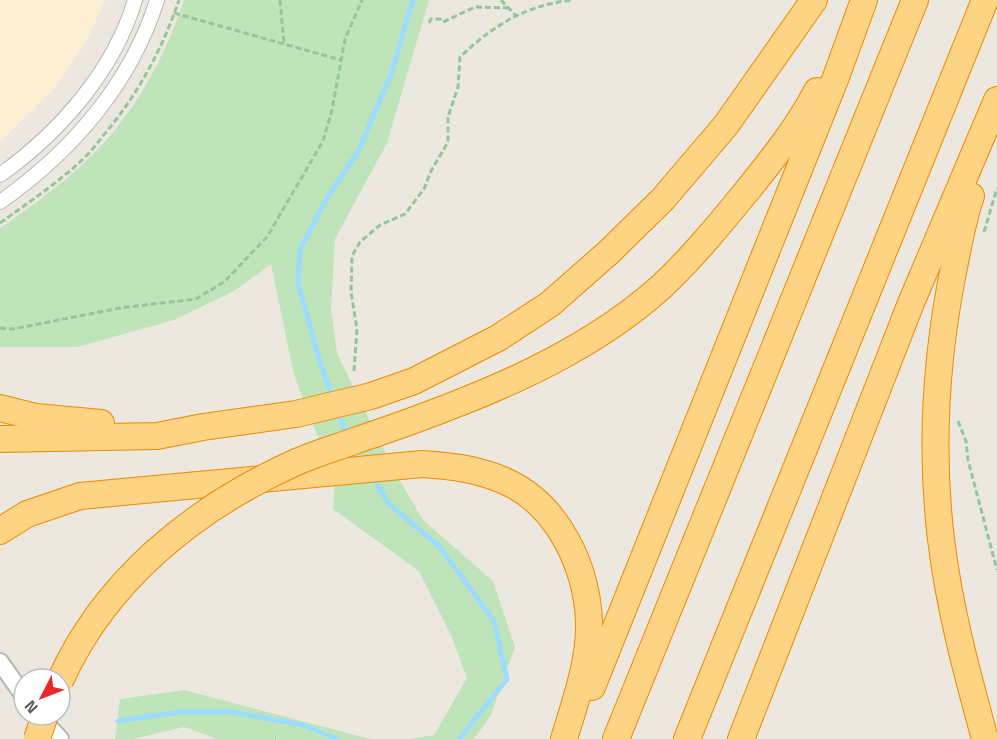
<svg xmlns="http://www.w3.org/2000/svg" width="997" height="739" font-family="'Titillium Web',sans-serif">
	<rect width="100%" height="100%" fill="#ece8df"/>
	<polygon fill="#feefd2" points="0,0 105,0 88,38 55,88 0,142"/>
	<g fill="#bfe4ba">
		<path d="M184 0H429L387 143 335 239 331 309 337 353 396 474 423 520 493 581 515 647 490 717 474 739H410L434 735 467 678 451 635 419 571 333 509 335 480 294 375 271 264 234 291 174 320 77 347H0V228C29 208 58 187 84 163 131 120 164 60 184 0Z"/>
		<polygon points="184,690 370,739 217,739 184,727 133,739 115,739 120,699"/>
	</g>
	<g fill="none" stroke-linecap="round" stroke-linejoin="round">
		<g stroke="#9cddff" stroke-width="5">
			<polyline points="333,399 321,366 298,283 300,249 327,198 359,150 391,74 413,0"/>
			<polyline points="337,411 347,435"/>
			<polyline points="372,476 389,504 439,546 494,621 507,679 459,739"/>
			<polyline points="118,721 180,712 232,712 303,725 337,739"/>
		</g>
		<g stroke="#b2b6ba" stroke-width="16">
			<g id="minor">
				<path d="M0 175C59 133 114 71 135 0"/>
				<path d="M0 202C71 152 131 84 157 0"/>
			</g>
		</g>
		<g stroke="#b2b6ba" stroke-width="20">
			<g id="tertiary">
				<polyline points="0,662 24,696"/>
				<polyline points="38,715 60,739"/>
			</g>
		</g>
		<g stroke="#eb8a00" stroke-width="28">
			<g id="motorway">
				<path d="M971 196C963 219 959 243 954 267 936 356 930 448 941 539 949 607 967 673 985 739"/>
				<path d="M464 401C535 373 604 338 661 287 692 258 719 225 746 192 772 160 798 127 817 91"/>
				<polyline points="0,408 36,417 101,423"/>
				<polyline points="0,439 157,436 203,427 296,414 371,396 414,381 498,338 550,304 609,252 663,199 726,125 814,0"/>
				<path d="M0 531 27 514 80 496 422 464C452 466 479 469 507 482 559 506 587 568 589 622 590 662 575 702 564 739"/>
				<polyline points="592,687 836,77 864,0"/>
				<polyline points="616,739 915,0"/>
				<polyline points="687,739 985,0"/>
				<polyline points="741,739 911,303 997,100"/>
			</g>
		</g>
		<g stroke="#94c59d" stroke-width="3" stroke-dasharray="6 3" stroke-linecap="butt">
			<polyline points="280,0 284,44"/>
			<polyline points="501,0 516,16"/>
			<polyline points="174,13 341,60"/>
			<polyline points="429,23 431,19 440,19 443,22 475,7 509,8"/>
			<path d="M0 223C28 203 56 184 81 161 89 154 96 145 102 137 137 96 162 50 179 0"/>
			<polyline points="984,232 997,188"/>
			<polyline points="0,328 13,329 120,308 196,299 224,282 267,237 323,141 332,110 345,39 362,0"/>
			<path d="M354 371 357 329 351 292 352 256 360 242 380 225 405 214 424 189 431 171 448 142V117L458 87 460 57C494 25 524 6 572 0"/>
			<polyline points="958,421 966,441 968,460 997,570"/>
			<polyline points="275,739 276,739"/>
		</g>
		<use href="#minor" stroke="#fff" stroke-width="14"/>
		<use href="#tertiary" stroke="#fff" stroke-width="16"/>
		<use href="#motorway" stroke="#fdd384" stroke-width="26"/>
		<g stroke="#eb8a00" stroke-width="28" stroke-linecap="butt">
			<g id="motorway-bridge">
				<path d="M60 681C105 580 194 509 292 464 313 454 336 448 357 440 393 428 429 415 464 401"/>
				<polyline points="37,739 45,715"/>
			</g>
		</g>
		<use href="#motorway-bridge" stroke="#fdd384" stroke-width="26"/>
	</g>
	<g transform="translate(42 697) rotate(228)"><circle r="28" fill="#ffffff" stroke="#bcbebf" stroke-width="1.5"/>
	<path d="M0-4.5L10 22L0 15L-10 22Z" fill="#ea272b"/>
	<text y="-9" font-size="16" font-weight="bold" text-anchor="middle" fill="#585d60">N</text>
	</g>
</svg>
